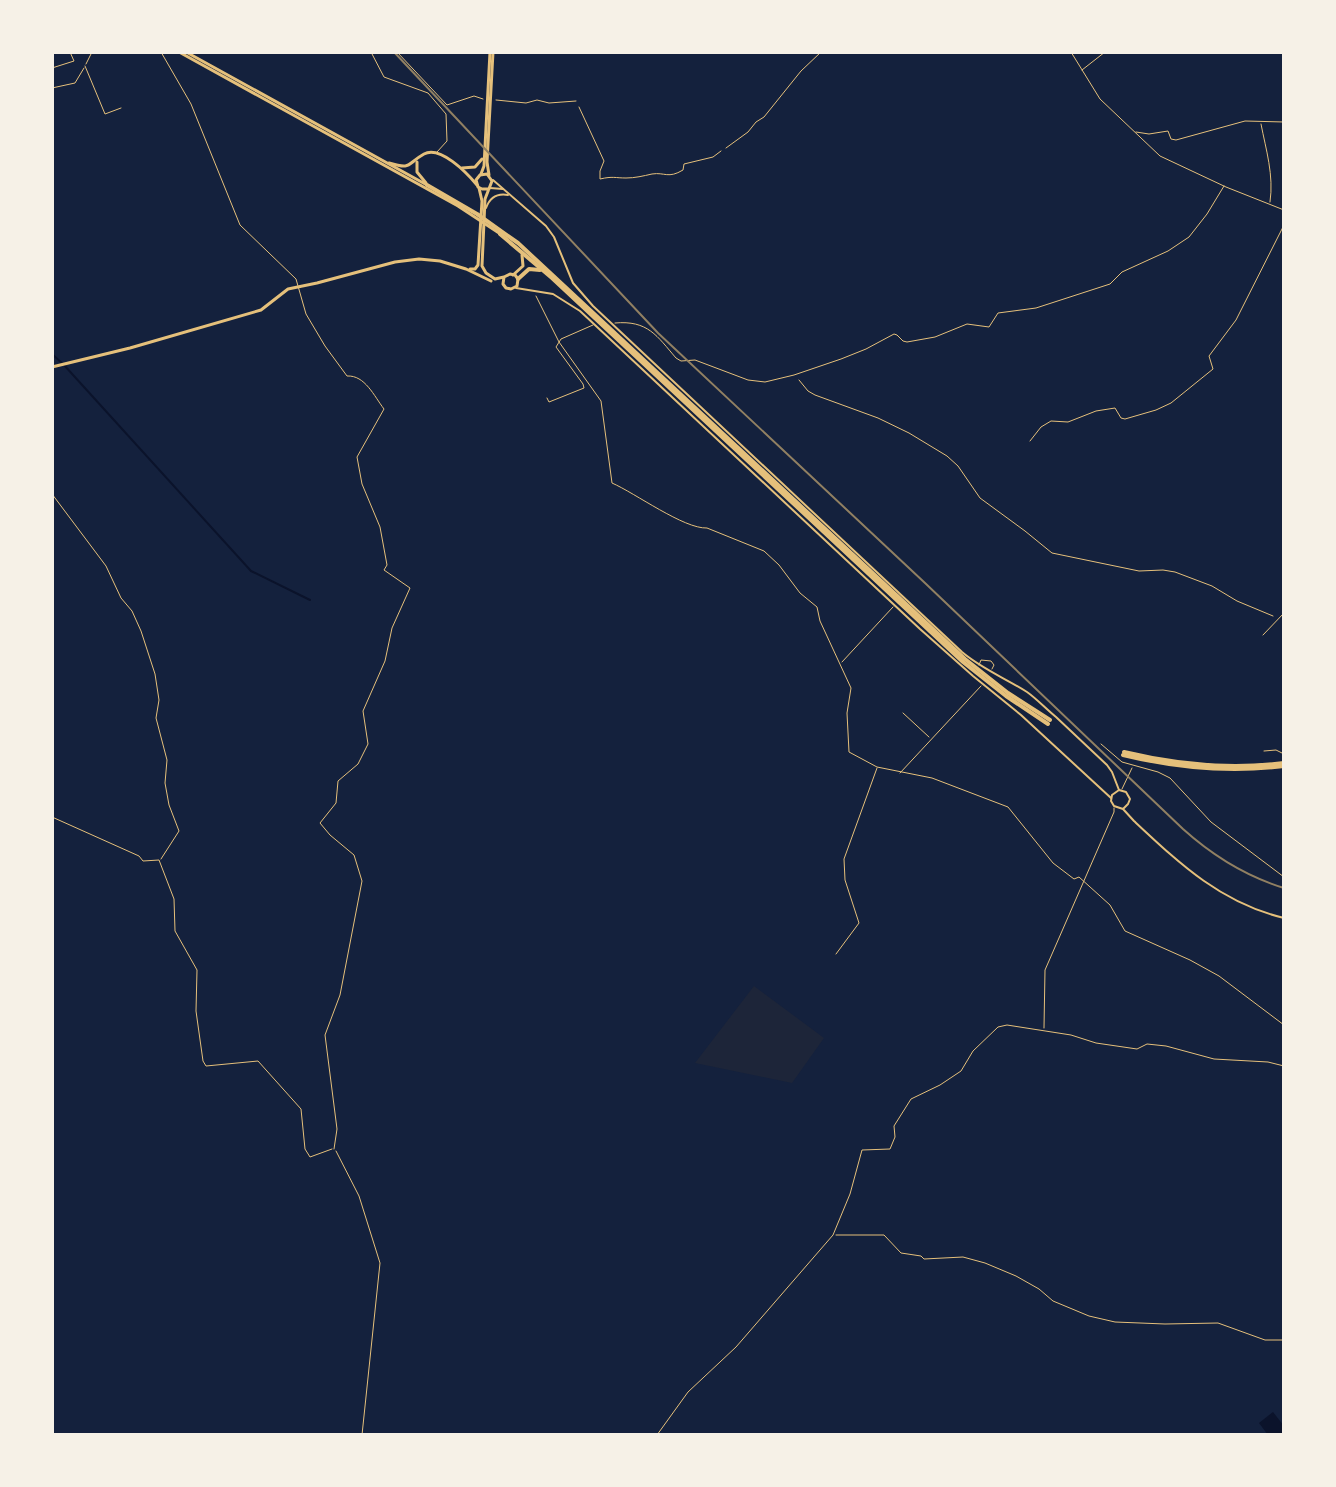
<svg xmlns="http://www.w3.org/2000/svg" width="1336" height="1487" font-family="'Exo 2',sans-serif">
	<rect width="100%" height="100%" fill="#14213d"/>
	<polygon fill="#1d2539" points="754,986 824,1038 792,1083 695,1063"/>
	<polygon fill="#0b132b" points="1273,1412 1284,1426 1284,1435 1268,1435 1259,1423"/>
	<g fill="none" stroke-linecap="round" stroke-linejoin="round">
		<polyline stroke="#0b132b" stroke-width="2" points="52,354 64,365 251,571 310,600"/>
		<g stroke="#e5c07b" stroke-width="1">
			<path d="M579 107 604 161 600 171V179C613 176 615 178 626 178 635 178 643 176 652 174 665 172 668 179 683 170L684 164 713 157 721 151"/>
			<polyline points="799,380 808,391 815,395 878,418 909,433 947,456 958,466 980,498 1025,531 1052,553 1139,571 1163,570 1175,572 1212,586 1237,601 1273,616"/>
			<polyline points="1030,441 1041,427 1051,421 1068,422 1096,411 1115,408 1121,418 1125,419 1156,410 1171,403 1213,369 1209,356 1236,320 1284,225"/>
		</g>
		<g stroke="#e5c07b" stroke-width="1">
			<path d="M161 52 191 104 240 225 296 279 306 314 325 346 347 376C365 375 374 396 384 409L357 457 362 484 380 527 387 565 384 570 410 588 392 628 385 661 363 711 368 744 358 764 338 781 336 803 320 823 330 835 354 855 362 881 340 995 325 1035 337 1129 334 1149"/>
			<polyline points="371,52 384,77 428,93 446,114 447,141 437,152"/>
			<polyline points="397,52 447,105 474,96 483,99"/>
			<polyline points="1071,52 1100,99 1160,156 1226,187 1284,210"/>
			<polyline points="86,64 92,52"/>
			<polyline points="85,66 105,114 121,108"/>
			<polyline points="52,68 74,61 70,52"/>
			<polyline points="1082,70 1105,52"/>
			<polyline points="52,88 75,83 84,68"/>
			<polyline points="496,100 526,103 537,100 549,103 576,101"/>
			<path d="M1261 124C1266 150 1274 175 1270 202"/>
			<polyline points="1136,132 1149,134 1168,131 1171,139 1176,140 1245,121 1284,122"/>
			<polyline points="726,148 748,132 756,122 764,117 801,71 821,52"/>
			<path d="M536 296 559 342 601 401 612 483C635 493 684 529 707 528L764 551 779 565 800 593 817 607 820 621 851 688 847 713 849 752 877 767 932 778 1008 807 1053 863 1074 879 1079 877 1110 905 1125 931 1190 960 1219 976 1284 1025"/>
			<path d="M615 323C648 320 657 336 676 358L681 361 695 360 748 380 765 382 794 375 841 359 866 349 894 334 897 335 903 341 907 342 935 337 967 324 989 327 998 313 1036 308 1110 284 1122 272 1168 251 1189 237 1207 214 1224 186"/>
			<polyline points="547,398 549,402 584,388 583,384 556,347 561,339 593,325"/>
			<polyline points="52,494 106,566 121,598 132,611 141,631 155,674 159,700 156,718 167,760 165,783 169,805 179,831 161,859"/>
			<polyline points="1263,635 1284,613"/>
			<polyline points="842,662 893,607"/>
			<polyline points="979,665 981,660 991,661 994,665 992,669"/>
			<polyline points="903,713 929,737"/>
			<polyline points="1101,744 1122,762 1158,772 1170,778 1211,822 1284,877"/>
			<polyline points="1264,751 1276,750 1284,754"/>
			<polyline points="900,773 981,686"/>
			<polyline points="1122,789 1132,768"/>
			<polyline points="52,817 139,856 143,861 159,860 174,899 175,931 197,970 196,1011 203,1061 206,1066 258,1061 301,1109 305,1149 310,1157 332,1149"/>
			<polyline points="836,954 859,923 845,880 844,859 877,768"/>
			<polyline points="1044,1028 1045,970 1114,812 1114,808"/>
			<polyline points="336,1151 359,1196 380,1263 362,1435"/>
			<polyline points="836,1235 884,1235 901,1253 921,1256 924,1259 963,1257 985,1263 1016,1276 1039,1289 1053,1301 1089,1316 1115,1322 1165,1324 1218,1323 1265,1340 1284,1340"/>
			<polyline points="657,1435 688,1392 736,1347 833,1235 850,1194 862,1150 890,1149 895,1137 894,1126 911,1099 940,1085 961,1071 973,1051 998,1027 1007,1025 1071,1035 1096,1043 1137,1049 1147,1044 1166,1046 1214,1059 1268,1062 1284,1066"/>
		</g>
		<g stroke="#e5c07b" stroke-width="2">
			<path d="M493 180 546 226 554 237 573 283 593 306 962 652C982 669 1005 678 1027 692 1037 699 1046 709 1056 717 1073 733 1090 749 1107 765L1112 772 1119 790"/>
			<polyline points="490,188 503,189"/>
			<path d="M486 208C490 197 497 193 508 195"/>
			<polyline points="516,288 553,294 580,311 920,629 973,676 1021,715 1111,798"/>
			<path d="M1123 809 1128 804 1130 799 1126 792 1119 790 1112 795 1111 801 1114 806 1123 809 1134 821C1180 864 1221 903 1284 918"/>
		</g>
		<g stroke="#e5c07b" stroke-width="3">
			<polyline points="417,162 417,172 426,183"/>
			<path d="M389 163C413 170 406 164 424 154 440 145 467 173 477 185"/>
			<polyline points="462,168 475,167 482,159"/>
			<polyline points="481,174 484,166 490,52"/>
			<polyline points="489,175 487,162 493,52"/>
			<polyline points="489,189 482,189 478,187 476,180 480,175 487,174 492,181 485,199 482,266 486,273 495,279 504,277 510,274 515,275 518,279 517,286 511,289 506,288 503,284 504,277"/>
			<polyline points="470,269 475,269 478,265 482,201 479,188"/>
			<polyline points="52,367 130,348 261,310 288,289 317,283 395,262 419,259 440,261 466,269 491,281"/>
		</g>
		<g stroke="#e5c07b" stroke-width="3">
			<polyline points="179,52 458,206 499,233"/>
			<polyline points="186,52 427,185"/>
			<polyline points="513,275 523,266 522,255"/>
		</g>
		<g stroke="#e5c07b" stroke-width="4">
			<polyline points="427,185 477,214 518,243 965,659 1008,693 1050,720"/>
			<polyline points="500,234 552,278 963,662 1006,696 1048,724"/>
			<polyline points="518,279 529,269 540,270"/>
			<path d="M1124 752C1178 765 1229 770 1284 763"/>
			<path d="M1123 755C1177 768 1229 773 1284 766"/>
		</g>
		<path stroke="#918062" stroke-width="2" d="M394 52 658 333 925 583 1183 829C1213 856 1245 876 1284 888"/>
	</g>
	<rect width="1336" height="1487" fill="none" stroke="#f6f1e7" stroke-width="108"/>
</svg>
